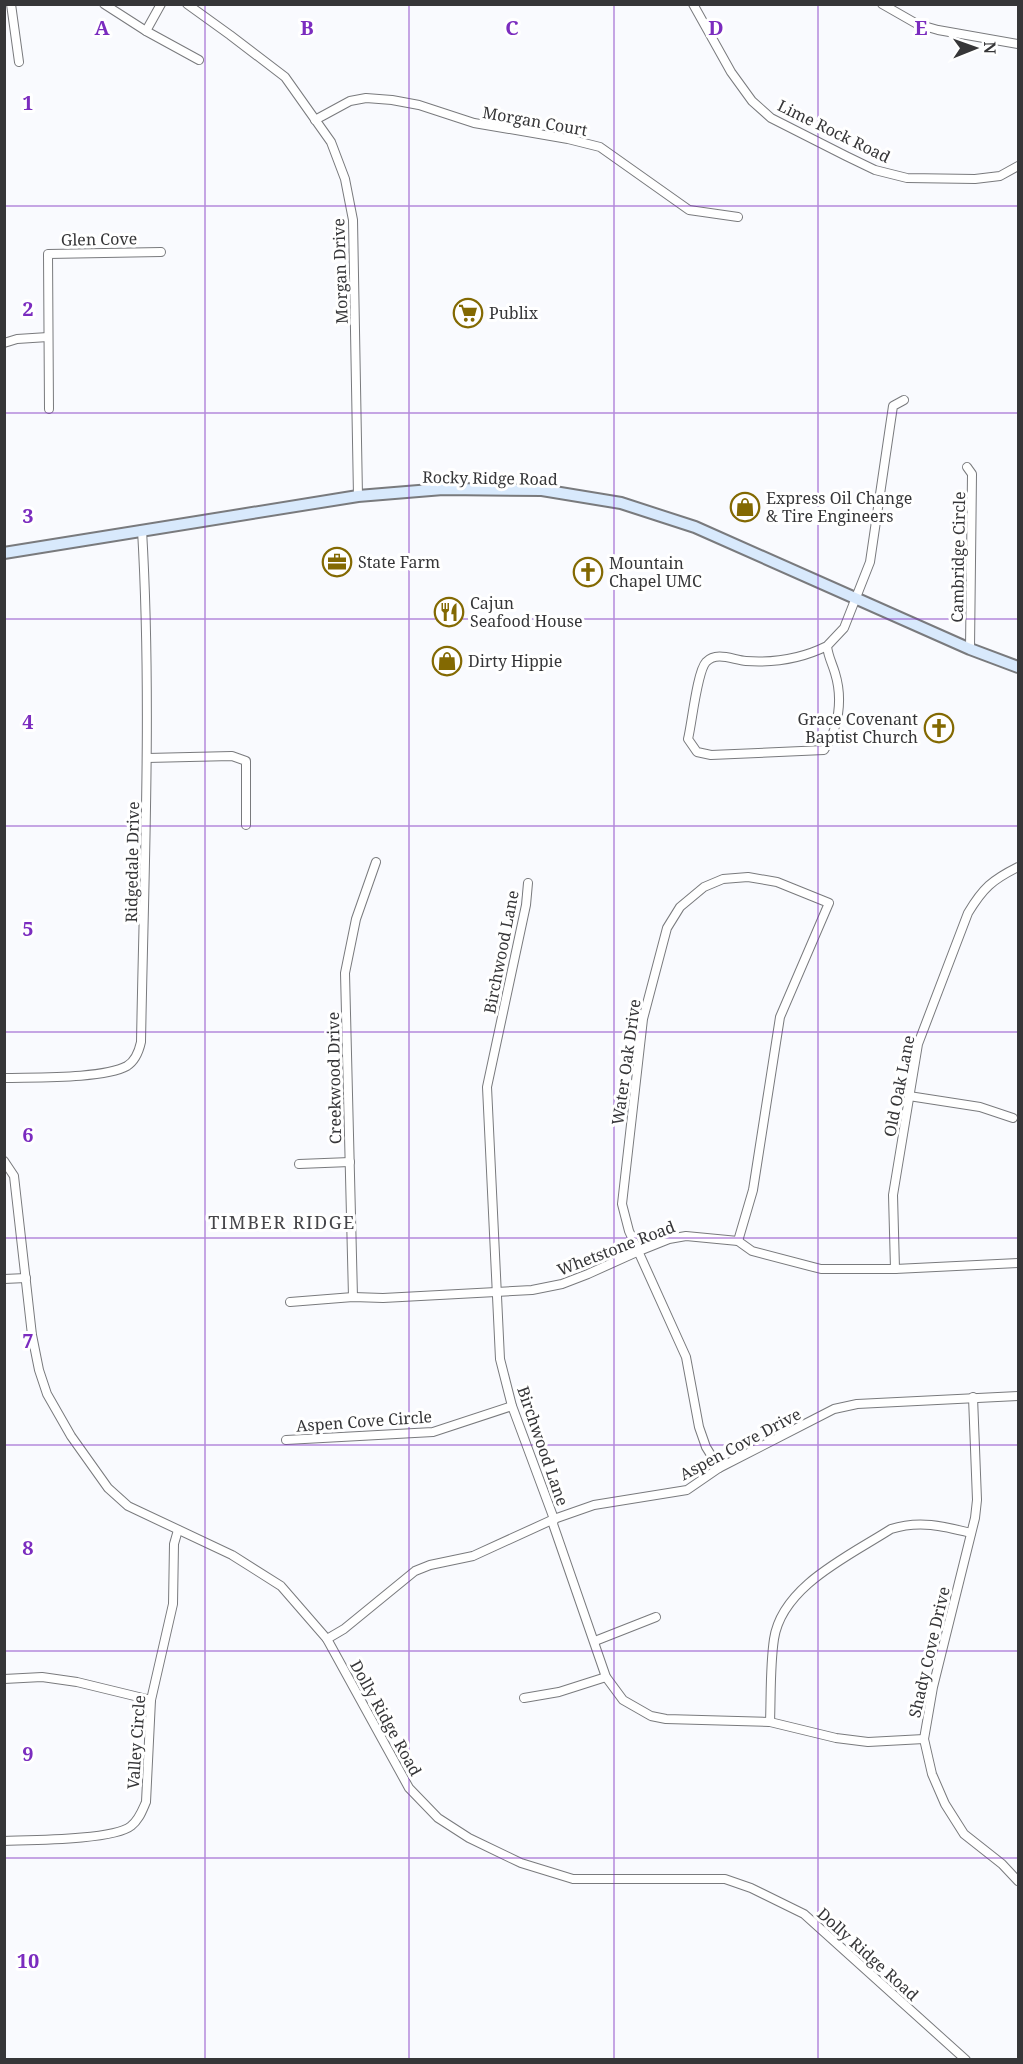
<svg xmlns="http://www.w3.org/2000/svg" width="1023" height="2064" font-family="'Noto Serif',serif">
	<rect width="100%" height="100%" fill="#f9fafe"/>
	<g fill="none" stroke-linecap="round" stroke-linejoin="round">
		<g stroke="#797a7d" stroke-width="10">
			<g id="minor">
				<polyline points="11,4 19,62"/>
				<polyline points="104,4 146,31 199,60"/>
				<polyline points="187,4 230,35 285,77 331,142 345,179 353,220 358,496"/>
				<polyline points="693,4 731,72 752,101 771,118 846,156 875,170 907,178 975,179 1000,176 1018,166"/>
				<polyline points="882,4 917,24 938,30 1018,44"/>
				<polyline points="146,31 161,4"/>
				<polyline points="315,120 350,101 366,98 392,100 419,105 474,123 568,139 600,147 689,210 738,217"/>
				<polyline points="4,343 17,339 48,337"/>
				<polyline points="49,409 48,254 161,252"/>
				<polyline points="967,467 972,474 970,649"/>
				<path d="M827 646C801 659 775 663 746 661 733 660 717 651 706 662 697 672 692 723 688 739L697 752 711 755 824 750C839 728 843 699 835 673 832 663 828 656 827 646L844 628 870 562 893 406 904 400"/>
				<polyline points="147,758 232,756 246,761 246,825"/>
				<polyline points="528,883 526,905 487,1087 500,1359 512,1406 554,1519 553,1524 606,1677 623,1700 651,1716 666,1719 770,1722 836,1738 868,1742 924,1739"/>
				<path d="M4 1078C34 1077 103 1079 127 1066 135 1061 139 1051 141 1042 144 872 152 701 142 530"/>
				<polyline points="909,1096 980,1107 1013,1118"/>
				<polyline points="4,1161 14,1176 32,1335 39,1370 47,1394 71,1436 108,1488 128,1506 232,1555 281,1586 327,1639 409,1788 438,1818 469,1838 521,1863 573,1879 725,1879 751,1888 804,1914 966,2060"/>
				<polyline points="299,1164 350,1162"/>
				<path d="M895 1269 893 1195 918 1044 968 913C983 888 992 880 1018 867"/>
				<polyline points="4,1279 26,1278"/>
				<polyline points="353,1297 345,973 356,919 376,862"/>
				<polyline points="290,1302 353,1297 383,1298 532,1290 562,1284 588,1274 639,1251 669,1239 686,1236 738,1241 752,1251 821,1269 895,1269 1018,1263"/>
				<polyline points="973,1397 977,1500 975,1518 933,1687 924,1739 932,1774 945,1804 964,1834 1002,1864 1018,1881"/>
				<polyline points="286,1440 433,1432 512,1406"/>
				<polyline points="719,1468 706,1447 699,1427 686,1357 629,1231 622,1204 643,1019 667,928 680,907 704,887 723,879 748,877 777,882 829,903 780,1017 753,1190 738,1241"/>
				<polyline points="327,1639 344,1629 415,1571 430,1565 473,1556 554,1519 594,1505 687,1490 719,1468 834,1409 857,1404 1018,1396"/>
				<polyline points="595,1641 656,1617"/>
				<polyline points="4,1679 42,1677 77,1682 151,1700"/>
				<polyline points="524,1698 559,1692 606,1677"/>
				<path d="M770 1722C771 1695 770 1666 774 1639 782 1586 849 1556 891 1529 919 1520 943 1526 971 1533"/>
				<path d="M4 1841C30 1840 114 1840 131 1826 139 1820 142 1811 146 1802L151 1700 173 1604 174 1544 178 1530"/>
			</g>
		</g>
		<g stroke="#797a7d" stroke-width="14">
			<polyline id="secondary" points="4,553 358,496 443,489 542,490 621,503 695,527 970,649 1018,667"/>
		</g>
		<use href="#minor" stroke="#fff" stroke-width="8"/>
		<use href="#secondary" stroke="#d8e9fc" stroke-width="10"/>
	</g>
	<path fill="none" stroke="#7b2cbf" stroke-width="1.5" stroke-opacity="0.55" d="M205 4V2060M409 4V2060M614 4V2060M818 4V2060M4 206H1018M4 413H1018M4 619H1018M4 826H1018M4 1032H1018M4 1238H1018M4 1445H1018M4 1651H1018M4 1858H1018"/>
	<defs>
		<g id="supermarket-ring" transform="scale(1.5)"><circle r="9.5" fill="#fff" stroke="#836902" stroke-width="1.5"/><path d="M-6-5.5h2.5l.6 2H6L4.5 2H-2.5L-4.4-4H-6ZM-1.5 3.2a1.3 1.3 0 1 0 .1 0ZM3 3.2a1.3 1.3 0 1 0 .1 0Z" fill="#836902"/></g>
		<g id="shop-ring" transform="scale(1.5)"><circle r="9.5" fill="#fff" stroke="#836902" stroke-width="1.5"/><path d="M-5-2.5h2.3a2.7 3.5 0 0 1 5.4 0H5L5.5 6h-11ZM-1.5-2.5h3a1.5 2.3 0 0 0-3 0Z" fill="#836902"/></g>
		<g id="office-ring" transform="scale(1.5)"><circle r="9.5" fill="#fff" stroke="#836902" stroke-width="1.5"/><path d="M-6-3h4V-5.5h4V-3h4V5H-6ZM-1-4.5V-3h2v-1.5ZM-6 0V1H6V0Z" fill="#836902"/></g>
		<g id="church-ring" transform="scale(1.5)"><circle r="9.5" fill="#fff" stroke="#836902" stroke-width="1.5"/><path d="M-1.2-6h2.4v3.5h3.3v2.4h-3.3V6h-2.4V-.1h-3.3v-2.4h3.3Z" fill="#836902"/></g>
		<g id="restaurant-ring" transform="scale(1.5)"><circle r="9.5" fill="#fff" stroke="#836902" stroke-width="1.5"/><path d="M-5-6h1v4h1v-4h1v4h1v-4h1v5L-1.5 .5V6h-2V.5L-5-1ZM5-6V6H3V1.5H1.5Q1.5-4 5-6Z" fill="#836902"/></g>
	</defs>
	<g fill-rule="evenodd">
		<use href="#supermarket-ring" x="468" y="313"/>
		<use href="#shop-ring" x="745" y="507"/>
		<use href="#office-ring" x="337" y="562"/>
		<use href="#church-ring" x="588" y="572"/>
		<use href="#restaurant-ring" x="449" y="612"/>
		<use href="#shop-ring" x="447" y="661"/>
		<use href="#church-ring" x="939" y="728"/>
	</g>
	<g text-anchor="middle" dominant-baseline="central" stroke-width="6" stroke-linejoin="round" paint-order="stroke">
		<g font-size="16" fill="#363638" stroke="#fff">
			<text transform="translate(535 121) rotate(10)">Morgan Court</text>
			<text transform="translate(834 131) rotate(26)">Lime Rock Road</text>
			<text transform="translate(99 239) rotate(-1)">Glen Cove</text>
			<text transform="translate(340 271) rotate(-92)">Morgan Drive</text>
			<text transform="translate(490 478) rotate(1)">Rocky Ridge Road</text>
			<text transform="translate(958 557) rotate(-89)">Cambridge Circle</text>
			<text transform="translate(132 862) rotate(-89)">Ridgedale Drive</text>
			<text transform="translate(501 952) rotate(-79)">Birchwood Lane</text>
			<text transform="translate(626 1062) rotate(-82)">Water Oak Drive</text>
			<text transform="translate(334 1078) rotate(-91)">Creekwood Drive</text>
			<text transform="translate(899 1086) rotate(-79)">Old Oak Lane</text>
			<text transform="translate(616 1248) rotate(-21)">Whetstone Road</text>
			<text transform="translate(364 1421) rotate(-4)">Aspen Cove Circle</text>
			<text transform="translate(740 1444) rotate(-28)">Aspen Cove Drive</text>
			<text transform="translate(543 1446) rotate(71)">Birchwood Lane</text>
			<text transform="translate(929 1652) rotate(-77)">Shady Cove Drive</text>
			<text transform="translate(386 1718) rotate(61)">Dolly Ridge Road</text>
			<text transform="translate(136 1742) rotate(-86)">Valley Circle</text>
			<text transform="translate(868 1954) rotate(42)">Dolly Ridge Road</text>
		</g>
		<g font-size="16" fill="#363638" stroke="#fff" text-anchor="start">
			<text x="489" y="313">Publix</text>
			<text x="766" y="498">Express Oil Change<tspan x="766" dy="18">&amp; Tire Engineers</tspan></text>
			<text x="358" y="562">State Farm</text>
			<text x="609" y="563">Mountain<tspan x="609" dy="18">Chapel UMC</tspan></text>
			<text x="470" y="603">Cajun<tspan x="470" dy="18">Seafood House</tspan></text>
			<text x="468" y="661">Dirty Hippie</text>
			<text x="918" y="719" text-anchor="end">Grace Covenant<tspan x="918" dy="18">Baptist Church</tspan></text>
		</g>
		<g font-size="18" letter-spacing="1.5" fill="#454549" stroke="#fff">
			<text x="282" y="1222">TIMBER RIDGE</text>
		</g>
	</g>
	<g font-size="20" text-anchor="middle" font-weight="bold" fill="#7b2cbf" stroke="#fff" stroke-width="6" stroke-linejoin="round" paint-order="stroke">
		<text x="102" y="35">A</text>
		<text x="307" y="35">B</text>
		<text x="512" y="35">C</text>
		<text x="716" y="35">D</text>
		<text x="921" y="35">E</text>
		<text x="28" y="110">1</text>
		<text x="28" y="316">2</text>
		<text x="28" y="523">3</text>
		<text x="28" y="729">4</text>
		<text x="28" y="936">5</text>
		<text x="28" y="1142">6</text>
		<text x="28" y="1348">7</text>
		<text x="28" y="1555">8</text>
		<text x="28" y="1761">9</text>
		<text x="28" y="1968">10</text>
	</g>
	<rect width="1023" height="2064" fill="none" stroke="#363638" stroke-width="12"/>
	<g transform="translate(975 48) rotate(89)" stroke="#ffffff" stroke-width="4.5" paint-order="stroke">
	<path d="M0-4.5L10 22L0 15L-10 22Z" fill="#363638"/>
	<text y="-9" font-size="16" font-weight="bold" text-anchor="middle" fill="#363638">N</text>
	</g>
</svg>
